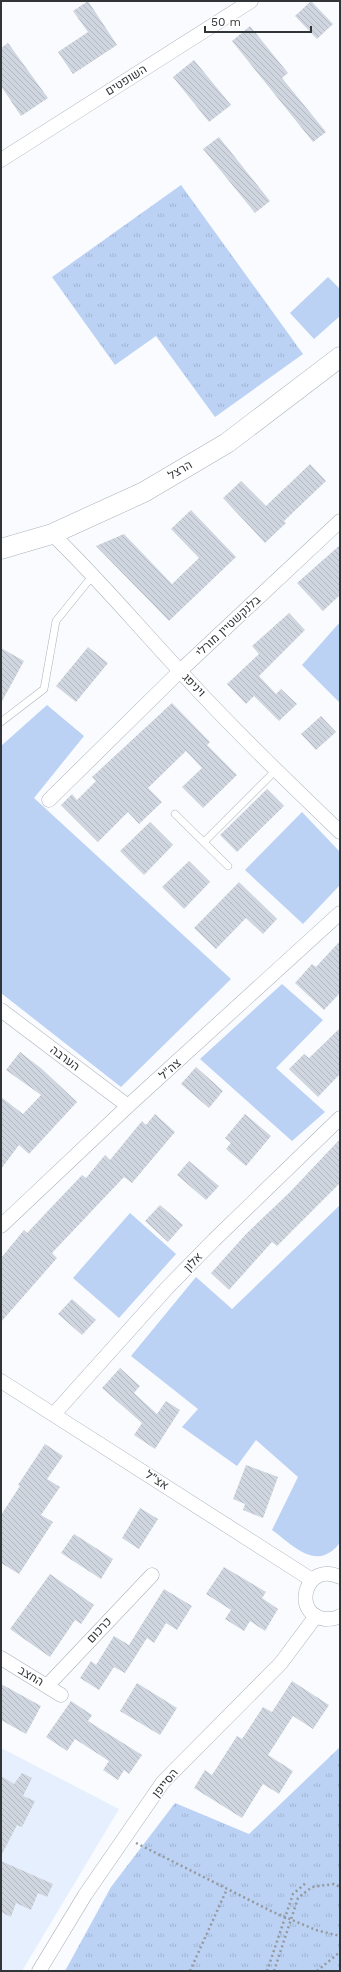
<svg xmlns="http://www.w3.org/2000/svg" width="341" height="1972" font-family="'Work Sans',Heebo,sans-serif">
	<defs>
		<pattern id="park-tufts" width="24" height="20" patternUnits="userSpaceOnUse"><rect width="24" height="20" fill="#bbd2f5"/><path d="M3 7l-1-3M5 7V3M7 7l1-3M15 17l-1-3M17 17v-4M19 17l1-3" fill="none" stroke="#a1b5d3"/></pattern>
		<pattern id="building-back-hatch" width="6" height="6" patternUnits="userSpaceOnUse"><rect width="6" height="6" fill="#d0d6df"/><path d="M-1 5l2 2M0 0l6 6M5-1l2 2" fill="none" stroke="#b3b8c0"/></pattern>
	</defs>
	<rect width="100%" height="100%" fill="#f9fbff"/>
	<polygon fill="#e5effe" points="1,1748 119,1809 22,1971 1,1971"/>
	<g fill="#bbd2f5">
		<polygon points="328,277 340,289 340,316 314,339 290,313"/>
		<polygon points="340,622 340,703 302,665"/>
		<polygon points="47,705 84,736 34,798 231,979 121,1087 1,993 1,746"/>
		<polygon points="302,812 340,852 340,885 303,924 245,870"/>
		<polygon points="282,984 323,1020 276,1068 325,1112 292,1141 200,1059"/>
		<path d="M340 1205V1542C338 1546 335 1548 332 1551 311 1567 289 1542 272 1530L298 1477 256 1440 237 1466 182 1427 198 1409 131 1356 196 1277 232 1309Z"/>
		<polygon points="130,1213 176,1254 119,1318 73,1278"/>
	</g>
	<g fill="url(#park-tufts)">
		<polygon points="181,185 303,354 215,417 156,336 115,365 52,277"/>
		<polygon points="340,1747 340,1971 65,1971 111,1887 175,1803 249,1834"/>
	</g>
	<g fill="url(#building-back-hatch)">
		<polygon points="88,1 117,45 73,74 58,52 88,32 73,11"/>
		<polygon points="311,1 333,24 317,39 295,16"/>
		<polygon points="250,26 288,73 282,78 326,132 313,142 232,41"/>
		<polygon points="8,43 48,98 21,116 1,86 1,48"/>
		<polygon points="194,60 231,105 209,122 173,77"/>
		<polygon points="219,137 270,201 255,213 203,149"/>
		<polygon points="310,464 326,481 284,521 286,523 265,543 223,498 241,481 266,506"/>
		<polygon points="191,510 236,557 169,621 96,546 124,534 172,584 199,558 171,529"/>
		<polygon points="340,545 340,595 323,611 297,583"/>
		<polygon points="289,613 305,630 259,676 276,694 281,689 297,704 279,721 254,696 246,704 227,684 259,654 252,646"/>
		<polygon points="88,647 108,663 76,702 56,686"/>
		<polygon points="1,648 24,661 1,703"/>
		<polygon points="172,703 210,742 207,745 237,775 203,808 182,787 202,768 186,751 148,788 162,802 139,824 128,812 98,842 61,805 72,794 77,800 96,781 92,777"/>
		<polygon points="321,716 336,732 316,750 301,734"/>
		<polygon points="267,789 284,806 237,852 220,835"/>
		<polygon points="150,822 173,845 144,875 120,851"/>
		<polygon points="189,861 210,882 184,909 162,887"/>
		<polygon points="239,882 277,919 263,934 246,918 216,949 194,928"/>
		<polygon points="340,941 340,993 324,1010 295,983 312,964 316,967"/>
		<polygon points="340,1028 340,1074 318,1097 289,1069 304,1054 309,1058"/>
		<polygon points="20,1052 42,1069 77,1102 29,1154 19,1145 1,1169 1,1097 23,1114 41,1095 6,1070"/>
		<polygon points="196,1067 223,1091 209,1108 181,1084"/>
		<polygon points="155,1114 175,1132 132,1183 124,1177 52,1253 57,1258 1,1322 1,1258 24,1230 27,1233 82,1175 86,1178 105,1155 110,1160 142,1121 146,1125"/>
		<polygon points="245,1114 271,1136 246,1166 226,1149 231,1143 225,1138"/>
		<polygon points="340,1139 340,1183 277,1246 272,1242 229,1290 211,1273 246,1234 290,1192"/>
		<polygon points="189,1161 219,1186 206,1200 177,1175"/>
		<polygon points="160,1205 183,1225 168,1242 145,1221"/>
		<polygon points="72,1299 96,1320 82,1335 58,1314"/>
		<polygon points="120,1368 140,1386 134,1393 157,1414 166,1401 180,1410 155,1449 134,1435 142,1423 102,1388"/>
		<polygon points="45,1444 63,1456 47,1479 60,1487 41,1515 53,1522 19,1574 1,1563 1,1515 20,1486 18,1485"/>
		<polygon points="246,1465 278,1477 263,1518 243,1510 245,1504 233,1499"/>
		<polygon points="140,1508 158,1519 139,1549 122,1538"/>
		<polygon points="74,1534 113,1559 101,1579 61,1553"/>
		<polygon points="224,1567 266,1592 262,1598 278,1609 265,1631 250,1621 244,1631 225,1619 231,1610 206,1594"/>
		<polygon points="50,1574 94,1605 81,1624 75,1620 50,1657 10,1629"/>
		<polygon points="164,1589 192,1606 177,1630 166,1623 154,1643 147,1638 125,1673 114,1667 99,1690 80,1678 91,1661 96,1665 114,1636 129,1645"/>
		<polygon points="292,1681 329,1705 313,1729 293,1716 268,1755 293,1771 279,1794 263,1784 242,1818 194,1788 205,1770 212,1775 237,1736 242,1739 263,1707 272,1712"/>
		<polygon points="137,1683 177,1708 160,1735 120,1711"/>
		<polygon points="1,1684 41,1706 26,1734 1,1720"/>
		<polygon points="71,1701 92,1715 88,1721 142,1755 129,1774 124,1770 118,1780 103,1770 109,1761 75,1739 67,1751 46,1737"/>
		<polygon points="22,1773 32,1778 23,1796 35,1801 22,1827 17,1825 1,1856 1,1776 14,1784"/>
		<polygon points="1,1861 53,1884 47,1897 38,1893 31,1910 16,1903 11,1917 1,1912"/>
	</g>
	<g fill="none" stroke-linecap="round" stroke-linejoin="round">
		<g stroke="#acb2ba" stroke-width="8">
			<g id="lane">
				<polyline points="1,722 44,689 56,621 94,574"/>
				<polyline points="175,814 228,866"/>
				<polyline points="204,842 276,770"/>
			</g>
		</g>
		<g stroke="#acb2ba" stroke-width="15">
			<g id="street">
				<polyline points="1,160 251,1"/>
				<path d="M52 534C97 577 137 625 180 671 231 727 286 780 340 832"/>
				<polyline points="49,800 180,671 340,521"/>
				<polyline points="1,1010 128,1106"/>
				<polyline points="1,1226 128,1106 340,913"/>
				<polyline points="1,1381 312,1580"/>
				<polyline points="54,1414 167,1288 214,1240 340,1118"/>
				<path d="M340 1577C305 1560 291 1615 325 1619 330 1619 336 1619 340 1616"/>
				<polyline points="1,1658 61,1695"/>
				<polyline points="47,1686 152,1575"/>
				<polyline points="39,1971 85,1895 163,1782 281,1663 316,1616"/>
			</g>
		</g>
		<g stroke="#acb2ba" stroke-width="21">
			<polyline id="secondary" points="1,549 52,534 144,492 227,443 340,357"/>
		</g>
		<g stroke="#96999c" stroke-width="2.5" stroke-dasharray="2 3" stroke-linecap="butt">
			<polyline points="136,1843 273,1912 316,1930 340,1936"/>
			<polyline points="190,1971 227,1889"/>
			<polyline points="267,1971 293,1894 307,1882"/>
			<polyline points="274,1971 298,1898 312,1887 334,1884 340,1887"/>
			<polyline points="317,1971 340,1952"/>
		</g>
		<use href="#lane" stroke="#fff" stroke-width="7"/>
		<use href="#street" stroke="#fff" stroke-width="14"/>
		<use href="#secondary" stroke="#fff" stroke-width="20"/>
	</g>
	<g text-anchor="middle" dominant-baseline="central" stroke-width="3" stroke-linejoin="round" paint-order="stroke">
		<g font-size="12" fill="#323538" stroke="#fff">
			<text transform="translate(126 80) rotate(-32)">השופטים</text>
			<text transform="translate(180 470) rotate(-30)">הרצל</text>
			<text transform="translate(228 626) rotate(-43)">בלנקשטיין מורלי</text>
			<text transform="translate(194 685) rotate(46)">ויניפג</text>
			<text transform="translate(65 1058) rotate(37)">הערבה</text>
			<text transform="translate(170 1069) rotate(-42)">צה"ל</text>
			<text transform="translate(193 1262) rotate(-46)">אלון</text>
			<text transform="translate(157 1480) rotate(33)">אצ"ל</text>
			<text transform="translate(99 1630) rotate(-47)">כרכום</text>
			<text transform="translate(31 1676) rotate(31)">החצב</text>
			<text transform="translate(165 1783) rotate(-50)">הסייפן</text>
		</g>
	</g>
	<rect width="341" height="1972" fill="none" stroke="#323538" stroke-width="4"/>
	<path d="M205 26v6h106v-6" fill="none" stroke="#323538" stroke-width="2"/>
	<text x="211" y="26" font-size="12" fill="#323538" stroke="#ffffff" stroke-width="3" paint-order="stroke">50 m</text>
</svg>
